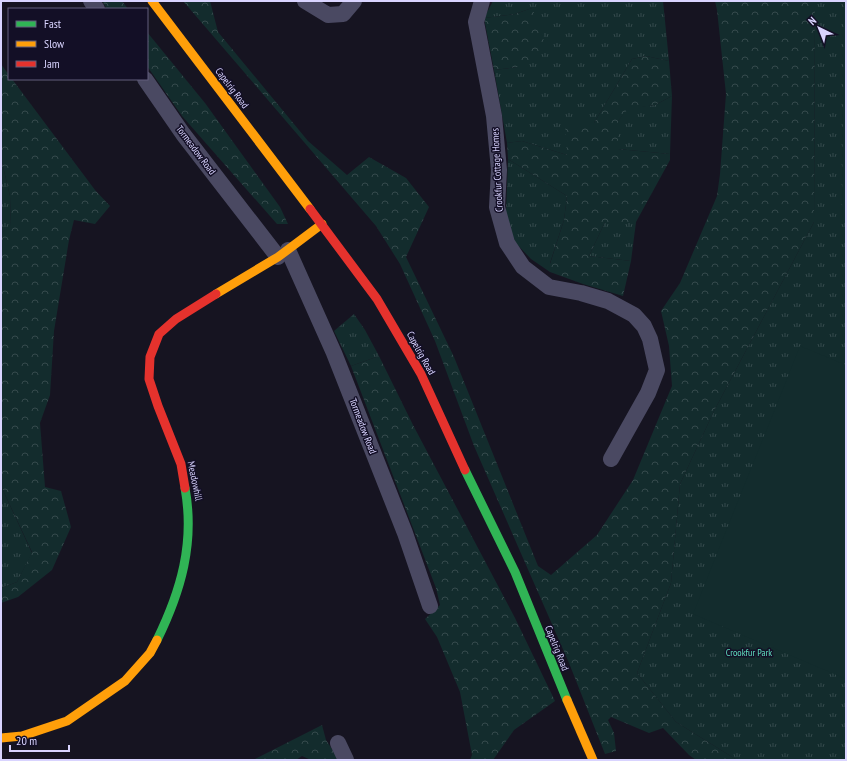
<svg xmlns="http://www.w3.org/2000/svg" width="847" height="761" font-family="'PT Sans Narrow',sans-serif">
	<defs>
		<pattern id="grass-tufts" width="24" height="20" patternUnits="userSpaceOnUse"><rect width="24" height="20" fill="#132c2d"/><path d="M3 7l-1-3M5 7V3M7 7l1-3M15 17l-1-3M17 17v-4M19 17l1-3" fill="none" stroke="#354a4c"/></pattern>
		<pattern id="forest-crowns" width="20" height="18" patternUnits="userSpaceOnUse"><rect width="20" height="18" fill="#132c2d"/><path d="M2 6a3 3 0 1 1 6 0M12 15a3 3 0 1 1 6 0" fill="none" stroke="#354a4c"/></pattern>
	</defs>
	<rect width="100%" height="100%" fill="#161421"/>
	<g fill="url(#grass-tufts)">
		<polygon points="493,1 663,1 669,61 646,56 632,59 594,123 567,155 522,141 507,143 494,70 517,67 532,8 515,14 484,18"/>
		<polygon points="815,1 846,1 846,760 737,760 676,722 637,673 671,583 680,484 714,411 814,222"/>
		<polygon points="672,96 670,154 618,149 618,121 628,108 655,105"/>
		<polygon points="1,158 10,196 11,227 1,233"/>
		<polygon points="508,159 567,196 564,220 550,263 550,272 531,259 510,237 506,212"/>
		<polygon points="605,222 636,222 631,261 589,256"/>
		<polygon points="354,314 365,330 379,356 351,366 334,331"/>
		<polygon points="1,486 32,553 17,582 1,588"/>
	</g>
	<g fill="url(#forest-crowns)">
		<polygon points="102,1 122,1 128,9 107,9"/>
		<polygon points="183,1 210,1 218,32 308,141 347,175 369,157 406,178 429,207 406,257 454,357 538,566 551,575 597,535 633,480 672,386 669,346 661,311 680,283 717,196 720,174 726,94 717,10 715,1 815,1 814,222 714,411 680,484 671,583 637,673 676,722 737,760 696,760 689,755 663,728 649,733 611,717 608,720 614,733 616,751 605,754 569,663 474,446 435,341 400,264 376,226"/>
		<polygon points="532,8 544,37 539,61 517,67 494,70 484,18 515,14"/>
		<polygon points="147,32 205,103 280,207 288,224 277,224 182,116 147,66"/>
		<polygon points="646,56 669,61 672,96 655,105 628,109 618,121 618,149 670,154 670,160 636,222 605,222 589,256 631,261 623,296 583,284 550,272 550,264 564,220 567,196 508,159 507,143 522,141 567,155 565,123 594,123 632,59"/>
		<polygon points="1,64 9,75 9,79 12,79 95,190 110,206 95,224 74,220 69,240 54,331 50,395 40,423 45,487 61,491 71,527 52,570 18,597 1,603 1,588 17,582 32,552 1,486 1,233 11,226 10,196 1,158"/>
		<polygon points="379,356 413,425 515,618 555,701 514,730 493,760 470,760 472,755 460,692 437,637 425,619 440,605 436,588 351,366"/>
		<polygon points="322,725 326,740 339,760 311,760 302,756 296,760 253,760"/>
	</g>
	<g fill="#132c2d">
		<polygon points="844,1 846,1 846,213 842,213"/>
		<polygon points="800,346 846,365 846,679 693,614"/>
	</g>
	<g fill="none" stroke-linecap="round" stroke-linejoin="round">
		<g stroke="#4a4962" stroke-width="16">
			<polyline points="91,1 97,9"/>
			<polyline points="305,1 328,15 343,14 354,1"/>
			<polyline points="482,1 476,22 494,116 499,170 497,207 507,243 523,267 549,287 581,293 608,301 634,315 644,326 650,339 657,370 648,393 611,459"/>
			<polyline points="145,79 183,134 278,257"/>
			<polyline points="288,250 334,353 405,533 430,606"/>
			<polyline points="338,743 346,760"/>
		</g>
		<g stroke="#30b455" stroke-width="9">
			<polyline points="465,470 515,572 567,700"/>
			<path d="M157 640C181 591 195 543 185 488"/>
		</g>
		<g stroke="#ff9f0a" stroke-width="9">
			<polyline points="152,1 310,209"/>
			<polyline points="216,294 278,257 322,224"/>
			<polyline points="567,700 593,760"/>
			<polyline points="1,738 22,736 67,721 125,681 150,653 157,640"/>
		</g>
		<g stroke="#e5322d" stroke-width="9">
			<polyline points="310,209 377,299 421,374 465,470"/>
			<polyline points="185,488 181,464 158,406 149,379 150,357 159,334 176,319 216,294"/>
		</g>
	</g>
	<g text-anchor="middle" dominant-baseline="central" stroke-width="3" stroke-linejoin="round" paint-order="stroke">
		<g font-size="10" fill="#d9d4ff" stroke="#130f26">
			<text transform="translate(232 88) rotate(53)">Capelrig Road</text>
			<text transform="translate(196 150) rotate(53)">Tormeadow Road</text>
			<text transform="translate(497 170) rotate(-93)">Crookfur Cottage Homes</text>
			<text transform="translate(421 353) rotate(61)">Capelrig Road</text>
			<text transform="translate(363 426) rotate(69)">Tormeadow Road</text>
			<text transform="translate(195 481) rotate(78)">Meadowhill</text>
			<text transform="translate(557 648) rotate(68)">Capelrig Road</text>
		</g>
		<g font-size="10" fill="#5fe0c0" stroke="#130f26">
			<text x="749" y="652">Crookfur Park</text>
		</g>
	</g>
	<rect width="847" height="761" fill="none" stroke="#d9d4ff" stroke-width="4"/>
	<rect x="8" y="8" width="140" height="72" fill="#130f26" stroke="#625e7d"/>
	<rect x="16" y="21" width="20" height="6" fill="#30b455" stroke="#625e7d"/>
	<text x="44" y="28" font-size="12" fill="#d9d4ff">Fast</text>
	<rect x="16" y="41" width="20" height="6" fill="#ff9f0a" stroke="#625e7d"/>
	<text x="44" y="48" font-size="12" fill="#d9d4ff">Slow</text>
	<rect x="16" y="61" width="20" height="6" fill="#e5322d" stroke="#625e7d"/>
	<text x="44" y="68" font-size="12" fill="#d9d4ff">Jam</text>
	<g transform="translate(819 28) rotate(317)" stroke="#130f26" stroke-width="3" paint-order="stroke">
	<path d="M0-3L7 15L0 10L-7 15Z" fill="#d9d4ff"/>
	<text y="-6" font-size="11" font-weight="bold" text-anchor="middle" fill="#d9d4ff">N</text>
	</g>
	<path d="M10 745v6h59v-6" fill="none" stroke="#d9d4ff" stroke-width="2"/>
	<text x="16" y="745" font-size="12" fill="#d9d4ff" stroke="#130f26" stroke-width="3" paint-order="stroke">20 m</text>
</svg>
